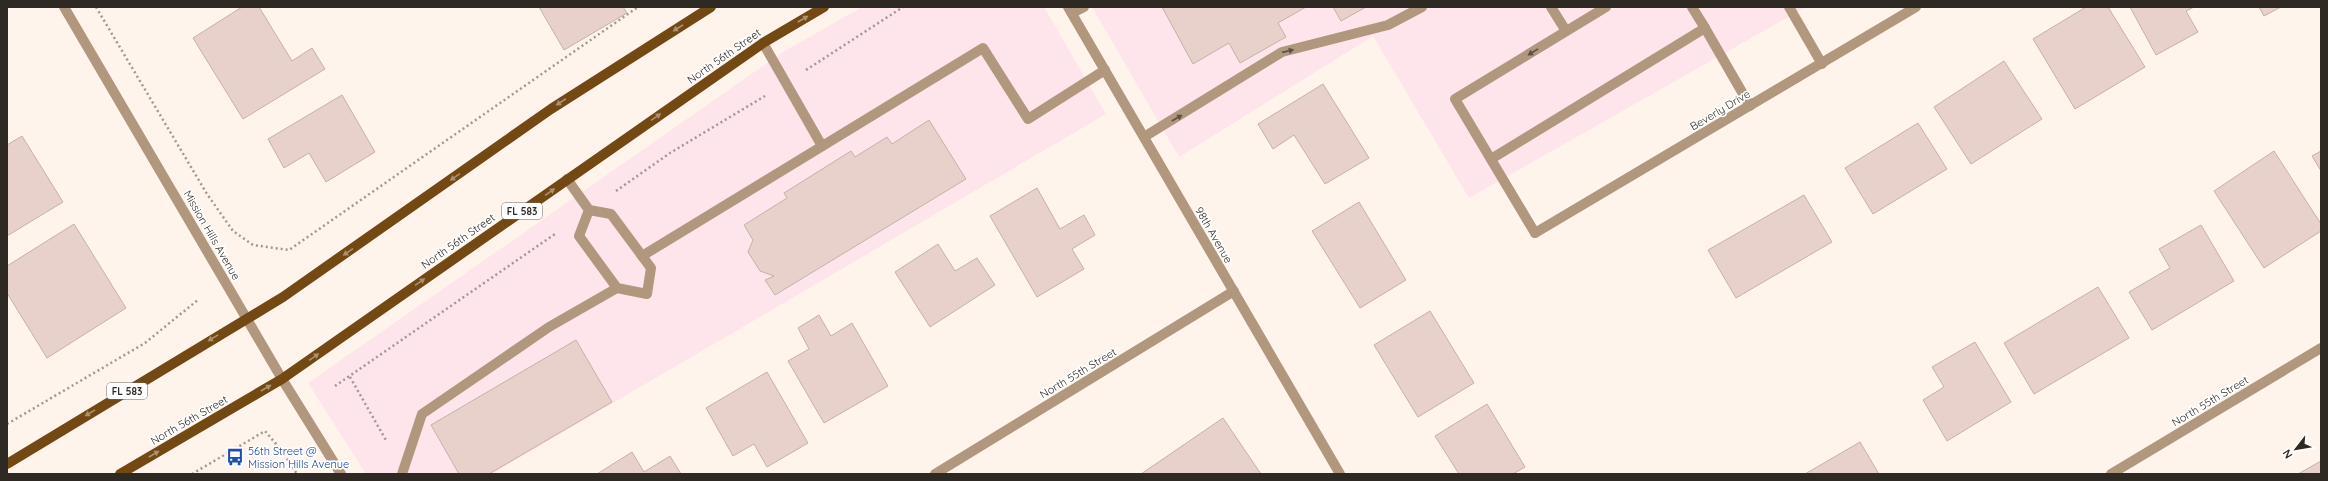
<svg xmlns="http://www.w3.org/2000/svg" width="2328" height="481" font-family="Quicksand,sans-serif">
	<rect width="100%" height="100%" fill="#fef4eb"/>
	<g fill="#fee4eb">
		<polygon points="862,7 1044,7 1106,114 492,474 366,474 308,383 783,52"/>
		<polygon points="1092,7 1806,7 1469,198 1373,36 1179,157"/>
	</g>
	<g fill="#e7d1ca" stroke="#c6b1a9">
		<polygon points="242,7 259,7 292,61 312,48 325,69 243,119 193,38"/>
		<polygon points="539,7 623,7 627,13 564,50"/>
		<polygon points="1162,7 1306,7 1278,23 1286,37 1240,63 1229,43 1193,64"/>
		<polygon points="1333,7 1366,7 1341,21"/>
		<polygon points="2086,7 2108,7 2145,67 2075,109 2033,39"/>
		<polygon points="2130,7 2194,7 2186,11 2198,32 2156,55"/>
		<polygon points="2259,7 2281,7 2264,16"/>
		<polygon points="2004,61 2042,119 1971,164 1934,107"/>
		<polygon points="1323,84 1369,158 1325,184 1294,135 1273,149 1258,124"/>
		<polygon points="342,95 375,152 326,182 309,153 284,168 268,139"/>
		<polygon points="929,120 966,179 775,295 765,280 774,276 760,271 748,252 753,240 744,225 787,198 784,193 851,151 855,157 887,137 892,144"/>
		<polygon points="1918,123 1947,169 1873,214 1845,168"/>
		<polygon points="22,136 63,202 7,236 7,145"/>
		<polygon points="2274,151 2321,224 2321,231 2264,268 2214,191"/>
		<polygon points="2321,151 2321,171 2312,156"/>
		<polygon points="1037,188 1060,229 1084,215 1095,235 1072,249 1084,269 1037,297 990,216"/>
		<polygon points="1804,195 1832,242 1736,298 1708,250"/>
		<polygon points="1359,202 1406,280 1360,308 1312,231"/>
		<polygon points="74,224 126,308 47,358 7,293 7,266"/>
		<polygon points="2201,225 2234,281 2152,330 2129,292 2170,268 2159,249"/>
		<polygon points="938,244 955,271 977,258 995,285 930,327 895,272"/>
		<polygon points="2098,287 2129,338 2034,394 2004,343"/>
		<polygon points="1430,311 1474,383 1418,417 1374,345"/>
		<polygon points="819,315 831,336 852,323 888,386 824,423 788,361 809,349 798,328"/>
		<polygon points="576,340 612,402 489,474 459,474 431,425"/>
		<polygon points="1975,342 2011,402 1947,441 1923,400 1944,387 1932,367"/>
		<polygon points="767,372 808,443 767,467 754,444 733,456 706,408"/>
		<polygon points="1487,404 1525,467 1513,474 1459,474 1435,436"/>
		<polygon points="1223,418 1261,474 1141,474"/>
		<polygon points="1860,442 1879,474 1805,474"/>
		<polygon points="632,452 644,472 670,456 681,474 597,474"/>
		<polygon points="2321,461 2321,474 2298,474"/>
	</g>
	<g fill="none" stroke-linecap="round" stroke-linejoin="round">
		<g stroke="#a09891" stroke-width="2.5" stroke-dasharray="2 3" stroke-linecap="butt">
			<polyline points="96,7 207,194 233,231 253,245 289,250 638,7"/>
			<polyline points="806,70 903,7"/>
			<polyline points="616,191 670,153 765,96"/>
			<polyline points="350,377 387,442"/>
			<polyline points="335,386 555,234"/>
			<polyline points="7,424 145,343 199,299"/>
			<polyline points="192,474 265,431 282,451 297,474"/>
		</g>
		<g stroke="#b0977e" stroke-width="10">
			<polyline points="1551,7 1566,31"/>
			<polyline points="1789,7 1822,64"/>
			<polyline points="1072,13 1084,7"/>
			<polyline points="1705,28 1750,106"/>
			<polyline points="763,43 822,146"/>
			<polyline points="1144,137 1282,52 1388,25 1422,7"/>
			<polyline points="1491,159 1705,28 1692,7"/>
			<polyline points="567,179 589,210 611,214 651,268 647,294 617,288 579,236 589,210"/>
			<polyline points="1535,233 1455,99 1606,7"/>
			<polyline points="642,256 983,48 1028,119 1105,70"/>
			<polyline points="402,474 422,414 549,327 617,288"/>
		</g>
		<g stroke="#b0977e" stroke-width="10">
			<polyline points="64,7 282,379 341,474"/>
			<polyline points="1068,7 1340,474"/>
			<polyline points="1535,233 1916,7"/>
			<polyline points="935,474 1234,291"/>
			<polyline points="2111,474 2321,348"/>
		</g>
		<g stroke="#744813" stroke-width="10">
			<polyline points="7,464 283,297 551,109 711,7"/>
			<polyline points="120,474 282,379 763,43 824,7"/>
		</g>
	</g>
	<defs><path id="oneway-solid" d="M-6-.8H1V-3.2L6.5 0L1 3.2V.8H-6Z"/></defs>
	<g fill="#ac9171">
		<use href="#oneway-solid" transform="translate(803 19) rotate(-30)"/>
		<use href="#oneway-solid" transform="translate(678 28) rotate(148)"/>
		<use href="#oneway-solid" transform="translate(561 102) rotate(147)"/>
		<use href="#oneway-solid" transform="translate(656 117) rotate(-35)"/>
		<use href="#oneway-solid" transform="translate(455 177) rotate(145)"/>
		<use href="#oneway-solid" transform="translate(550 192) rotate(-35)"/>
		<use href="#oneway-solid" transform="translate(348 252) rotate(145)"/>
		<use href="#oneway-solid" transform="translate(420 282) rotate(-35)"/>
		<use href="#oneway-solid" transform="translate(213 338) rotate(149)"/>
		<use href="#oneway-solid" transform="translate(314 357) rotate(-35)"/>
		<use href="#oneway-solid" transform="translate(266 388) rotate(-30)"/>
		<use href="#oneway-solid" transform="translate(90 413) rotate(149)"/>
		<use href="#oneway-solid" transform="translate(154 454) rotate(-30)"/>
	</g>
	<g fill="#5c5044">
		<use href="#oneway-solid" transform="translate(1288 51) rotate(-13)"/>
		<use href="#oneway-solid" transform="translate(1533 52) rotate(148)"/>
		<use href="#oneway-solid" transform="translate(1177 118) rotate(-30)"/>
	</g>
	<defs>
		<g id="bus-bare" transform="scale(1.38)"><path d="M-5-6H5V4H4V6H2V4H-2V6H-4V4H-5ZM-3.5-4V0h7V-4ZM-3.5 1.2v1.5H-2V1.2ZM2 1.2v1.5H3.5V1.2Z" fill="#1a4fb4" stroke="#fff" stroke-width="2.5" paint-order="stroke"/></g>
	</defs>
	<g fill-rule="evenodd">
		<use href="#bus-bare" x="235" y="457"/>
	</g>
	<g text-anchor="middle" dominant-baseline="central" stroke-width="3.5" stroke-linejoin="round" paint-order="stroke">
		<g fill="#fff" stroke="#6d6966" stroke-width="1">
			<rect x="502" y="203" width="40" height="16" rx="3"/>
			<rect x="107" y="383" width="40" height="16" rx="3"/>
		</g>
		<g font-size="10" font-weight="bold" fill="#2f2924">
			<text x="522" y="211">FL 583</text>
			<text x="127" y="391">FL 583</text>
		</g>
		<g font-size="11" fill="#2f2924" stroke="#fff">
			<text transform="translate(724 56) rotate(-35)">North 56th Street</text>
			<text transform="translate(1720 110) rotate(-31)">Beverly Drive</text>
			<text transform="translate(212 235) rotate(60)">Mission Hills Avenue</text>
			<text transform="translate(1214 235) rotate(60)">98th Avenue</text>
			<text transform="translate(458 241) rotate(-35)">North 56th Street</text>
			<text transform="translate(1078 373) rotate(-31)">North 55th Street</text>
			<text transform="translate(2210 401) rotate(-31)">North 55th Street</text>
			<text transform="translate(189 420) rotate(-30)">North 56th Street</text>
		</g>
		<g font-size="11" fill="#164399" stroke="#fff" text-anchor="start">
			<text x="248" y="451">56th Street @<tspan x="248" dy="13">Mission Hills Avenue</tspan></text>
		</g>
	</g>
	<rect width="2328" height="481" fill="none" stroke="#2f2924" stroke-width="16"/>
	<g transform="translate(2296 449) rotate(239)" stroke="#ffffff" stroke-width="3" paint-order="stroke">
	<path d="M0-3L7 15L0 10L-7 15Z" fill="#2f2924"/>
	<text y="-6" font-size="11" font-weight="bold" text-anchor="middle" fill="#2f2924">N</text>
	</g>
</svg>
